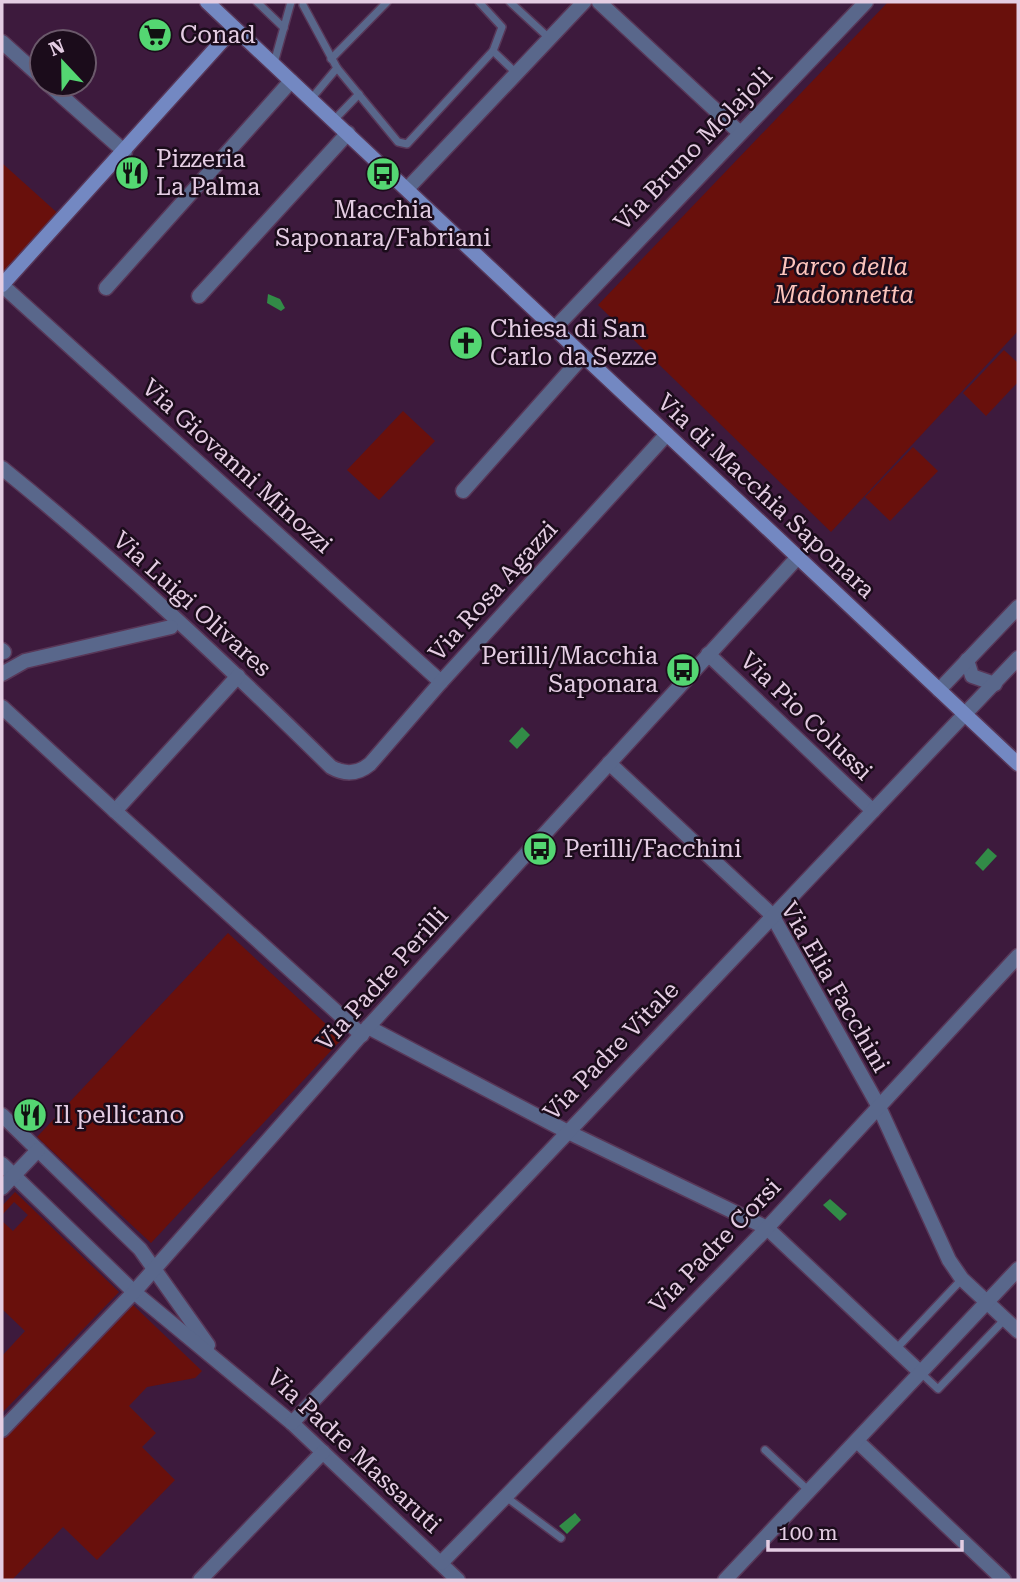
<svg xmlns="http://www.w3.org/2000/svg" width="1020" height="1582" font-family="'Roboto Serif',serif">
	<rect width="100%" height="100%" fill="#3d1a3d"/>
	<g fill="#69100c">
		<polygon points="888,2 1018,2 1018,331 831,532 598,305"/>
		<polygon points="2,163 63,218 2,285"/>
		<polygon points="1004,350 1018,363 1018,382 986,416 963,393"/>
		<polygon points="403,411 435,441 379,500 347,470"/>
		<polygon points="913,447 938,471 890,521 865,497"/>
		<polygon points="228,933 342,1039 151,1243 37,1137"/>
		<polygon points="15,1192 119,1292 2,1413 2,1356 25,1331 2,1309 2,1221 13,1231 28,1215 14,1202 2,1215 2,1206"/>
		<polygon points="133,1305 202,1371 195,1378 147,1387 129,1406 156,1433 142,1447 175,1480 97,1560 63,1527 12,1580 2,1580 2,1439"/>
	</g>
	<g fill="#328b47">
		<polygon points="268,294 280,299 285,308 281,311 267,303"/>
		<polygon points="522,727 530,735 517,749 509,741"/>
		<polygon points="988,848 997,856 983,871 975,863"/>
		<polygon points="830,1199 847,1214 840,1221 823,1205"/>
		<polygon points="575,1513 581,1520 567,1534 559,1526"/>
	</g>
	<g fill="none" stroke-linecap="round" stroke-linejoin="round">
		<g stroke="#583758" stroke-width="10">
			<g id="lane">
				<polyline points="257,2 284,28"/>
				<polyline points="510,2 549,38"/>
				<polyline points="303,5 337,68 398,142 407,144 493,51 502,27 479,2"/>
				<polyline points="493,51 516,73"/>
				<polyline points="331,59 387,2"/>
				<polyline points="274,63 291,2"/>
				<polyline points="311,99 337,68"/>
				<polyline points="334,120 359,94"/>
				<polyline points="896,1349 962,1279"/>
				<polyline points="921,1373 938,1389 1005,1319"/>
				<polyline points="765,1450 809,1491"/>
				<polyline points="506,1497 561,1538"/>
			</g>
		</g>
		<g stroke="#583758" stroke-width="17">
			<g id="street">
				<polyline points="599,2 739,132"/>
				<polyline points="2,42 42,78"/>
				<polyline points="48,84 125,152"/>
				<polyline points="407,189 584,2"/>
				<polyline points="2,285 441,682"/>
				<polyline points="106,288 291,81"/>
				<polyline points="199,296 348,133"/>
				<polyline points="554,329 866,2"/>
				<path d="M2 468C117 561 225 663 331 767 345 775 358 774 370 764L441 682 667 434"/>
				<polyline points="463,491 583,356"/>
				<polyline points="2,650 4,652"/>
				<polyline points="708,654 873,811"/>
				<polyline points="967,660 972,676 995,684"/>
				<polyline points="2,674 25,661 171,627"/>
				<polyline points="238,676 115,811 362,1035"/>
				<polyline points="939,690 1018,607"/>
				<polyline points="2,707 115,811"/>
				<polyline points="609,763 772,915 878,1105 949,1260 962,1279 1018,1331"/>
				<polyline points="368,1027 566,1131 767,1228 921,1373"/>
				<polyline points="2,1115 140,1249 208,1345"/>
				<polyline points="2,1164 134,1292 292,1423 458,1580"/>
				<polyline points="2,1188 38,1150"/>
				<polyline points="292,1423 1018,658"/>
				<polyline points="2,1430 134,1292 368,1027 797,558"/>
				<polyline points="857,1441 1004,1580"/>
				<polyline points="441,1563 767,1228 1018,956"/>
				<polyline points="200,1580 323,1452"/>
				<polyline points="725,1580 1018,1269"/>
			</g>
		</g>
		<g stroke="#583758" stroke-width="17">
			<g id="secondary">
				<polyline points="207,2 1018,764"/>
				<polyline points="2,285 234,28"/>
			</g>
		</g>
		<use href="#lane" stroke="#59678b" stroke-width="7"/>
		<use href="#street" stroke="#59678b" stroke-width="14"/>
		<use href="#secondary" stroke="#7388c2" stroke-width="14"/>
	</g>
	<defs>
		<g id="supermarket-disc" transform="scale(1.75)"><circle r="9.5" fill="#54d672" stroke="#1b0c1b"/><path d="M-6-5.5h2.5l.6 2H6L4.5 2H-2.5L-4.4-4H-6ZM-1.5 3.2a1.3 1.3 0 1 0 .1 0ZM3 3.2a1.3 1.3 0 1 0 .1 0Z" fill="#111"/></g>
		<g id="restaurant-disc" transform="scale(1.75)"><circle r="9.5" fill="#54d672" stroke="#1b0c1b"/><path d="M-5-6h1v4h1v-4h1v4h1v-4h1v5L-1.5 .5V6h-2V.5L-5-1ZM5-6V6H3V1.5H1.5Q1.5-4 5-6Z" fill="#111"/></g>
		<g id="bus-disc" transform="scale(1.75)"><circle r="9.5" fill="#54d672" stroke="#1b0c1b"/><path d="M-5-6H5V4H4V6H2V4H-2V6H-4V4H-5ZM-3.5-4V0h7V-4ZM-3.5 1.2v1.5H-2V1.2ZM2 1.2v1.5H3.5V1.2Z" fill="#111"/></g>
		<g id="church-disc" transform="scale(1.75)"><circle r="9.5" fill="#54d672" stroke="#1b0c1b"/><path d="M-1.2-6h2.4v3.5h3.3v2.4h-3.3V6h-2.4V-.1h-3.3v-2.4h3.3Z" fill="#111"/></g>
	</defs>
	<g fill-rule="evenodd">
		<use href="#supermarket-disc" x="155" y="35"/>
		<use href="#restaurant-disc" x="132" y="173"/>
		<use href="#bus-disc" x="383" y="174"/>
		<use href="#church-disc" x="466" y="343"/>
		<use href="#bus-disc" x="683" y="670"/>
		<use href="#bus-disc" x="540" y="849"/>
		<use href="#restaurant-disc" x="30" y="1115"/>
	</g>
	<g text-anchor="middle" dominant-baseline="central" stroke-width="5" stroke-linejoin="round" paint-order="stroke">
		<g font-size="24" fill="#e4cde3" stroke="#1b0c1b" text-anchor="start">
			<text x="180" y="35">Conad</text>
			<text x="156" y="159">Pizzeria<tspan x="156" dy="28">La Palma</tspan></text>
			<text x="383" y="210" text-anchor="middle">Macchia<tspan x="383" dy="28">Saponara/Fabriani</tspan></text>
			<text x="490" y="329">Chiesa di San<tspan x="490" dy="28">Carlo da Sezze</tspan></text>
			<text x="658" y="656" text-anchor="end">Perilli/Macchia<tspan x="658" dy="28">Saponara</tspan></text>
			<text x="564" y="849">Perilli/Facchini</text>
			<text x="54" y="1115">Il pellicano</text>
		</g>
		<g font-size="24" fill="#e4cde3" stroke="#1b0c1b">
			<text transform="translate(693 149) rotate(-46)">Via Bruno Molajoli</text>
			<text transform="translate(237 466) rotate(42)">Via Giovanni Minozzi</text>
			<text transform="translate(766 496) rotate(43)">Via di Macchia Saponara</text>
			<text transform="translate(493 591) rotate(-48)">Via Rosa Agazzi</text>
			<text transform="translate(192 604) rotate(42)">Via Luigi Olivares</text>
			<text transform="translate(806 716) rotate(44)">Via Pio Colussi</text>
			<text transform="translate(382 979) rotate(-48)">Via Padre Perilli</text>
			<text transform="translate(835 987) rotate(60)">Via Elia Facchini</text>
			<text transform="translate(611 1051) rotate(-46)">Via Padre Vitale</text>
			<text transform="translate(715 1246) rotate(-46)">Via Padre Corsi</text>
			<text transform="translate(354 1451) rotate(43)">Via Padre Massaruti</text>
		</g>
		<g font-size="24" font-style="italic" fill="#fcc4bc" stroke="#1b0c1b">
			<text x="844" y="267">Parco della<tspan x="844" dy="28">Madonnetta</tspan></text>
		</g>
	</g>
	<rect width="1020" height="1582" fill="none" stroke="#e4cde3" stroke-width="7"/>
	<g transform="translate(63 63) rotate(338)"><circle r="33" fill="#1b0c1b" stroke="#6b596b" stroke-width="2"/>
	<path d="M0-5L12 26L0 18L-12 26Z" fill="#54d672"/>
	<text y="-10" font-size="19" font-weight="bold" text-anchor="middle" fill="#e4cde3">N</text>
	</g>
	<path d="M768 1540v10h194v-10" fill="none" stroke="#e4cde3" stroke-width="3.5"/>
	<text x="778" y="1540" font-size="21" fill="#e4cde3" stroke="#1b0c1b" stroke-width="5" paint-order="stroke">100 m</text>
</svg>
